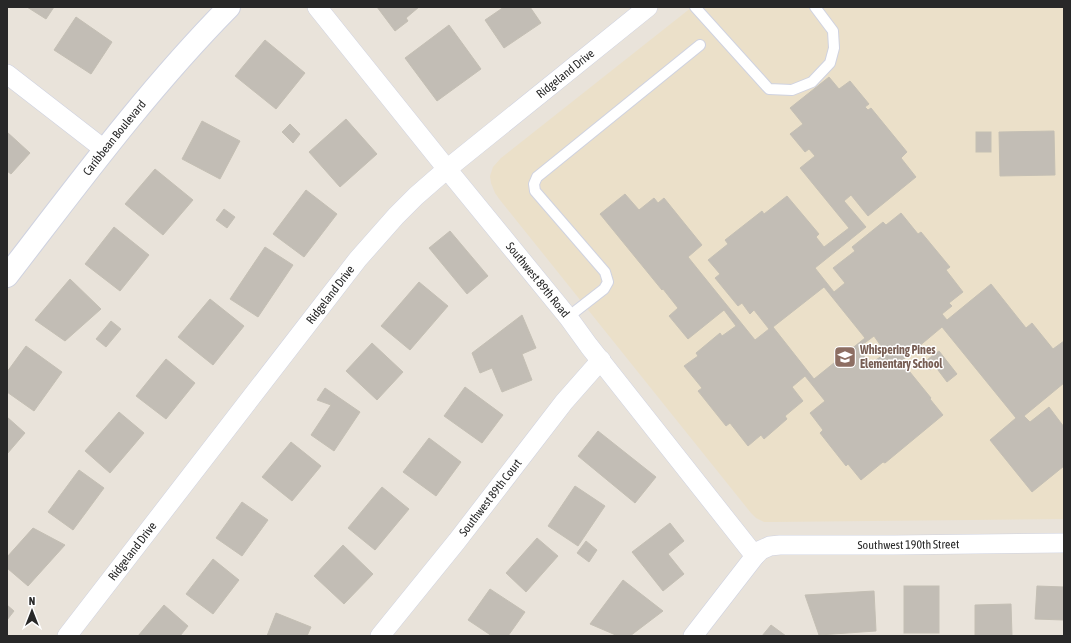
<svg xmlns="http://www.w3.org/2000/svg" width="1071" height="643" font-family="'Asap Condensed',sans-serif">
	<rect width="100%" height="100%" fill="#e9e3da"/>
	<polygon fill="#ebe0c9" points="692,7 1064,7 1064,519 773,522 764,522 756,518 751,513 500,200 495,193 491,183 490,176 493,167 501,158"/>
	<g fill="#c2bdb5" stroke="#c4bfb4" fill-rule="evenodd">
		<polygon points="27,7 54,7 46,19"/>
		<polygon points="377,7 419,7 406,18 408,21 395,31"/>
		<polygon points="504,7 530,7 541,23 504,48 485,20"/>
		<polygon points="76,17 112,42 91,74 54,50"/>
		<polygon points="449,25 481,69 437,101 405,58"/>
		<polygon points="265,40 305,73 276,109 235,76"/>
		<path d="M829 77 839 89 850 81 869 104 865 107 868 110 871 108 907 152 901 158 916 177 868 216 851 195 844 201 866 227 815 268 834 292 845 283 833 268 855 251 852 247 883 222 886 225 901 213 918 234 921 232 950 267 946 270 963 292 949 303 952 306 942 314 947 320 991 284 1026 328 1032 323 1053 349 1064 341V383L1024 416 1030 422 1049 407 1064 427V466L1032 492 990 440 1016 418 942 327 899 363 903 368 905 366 931 398 930 399 943 415 885 463 883 462 861 480 848 464 846 466 820 433 823 430 810 413 825 401 805 376 792 387 803 401 785 416 787 419 764 439 761 435 748 446 730 423 726 426 698 391 702 388 684 366 698 356 696 353 720 333 722 336 736 326 724 310 688 339 669 316 678 308 663 289 662 290 600 214 625 194 639 210 654 198 658 203 664 198 702 245 688 257 755 340 769 329 754 310 750 314 742 303 738 306 715 278 720 274 708 260 728 244 725 240 762 211 764 214 787 196 819 234 816 237 824 247 849 228 800 168 815 156 809 149 805 152 790 134 803 124 790 108ZM824 287 865 338 814 379 773 327ZM874 336 886 353 870 364 858 348Z"/>
		<polygon points="346,119 377,154 340,187 309,152"/>
		<polygon points="202,121 240,141 220,179 182,159"/>
		<polygon points="290,124 300,134 293,143 282,132"/>
		<polygon points="1054,131 1055,175 1000,176 999,132"/>
		<polygon points="7,132 30,153 11,174 7,171"/>
		<rect x="976" y="132" width="15" height="20"/>
		<polygon points="155,169 193,200 163,235 125,204"/>
		<polygon points="306,190 337,214 304,257 273,234"/>
		<polygon points="224,209 235,217 227,228 216,220"/>
		<polygon points="114,227 149,255 120,291 85,264"/>
		<polygon points="450,231 488,276 467,294 429,248"/>
		<polygon points="265,247 293,265 258,317 230,299"/>
		<polygon points="70,279 101,309 65,341 35,320"/>
		<polygon points="419,282 448,306 410,350 381,326"/>
		<polygon points="210,299 244,326 213,365 178,337"/>
		<polygon points="522,315 536,348 522,354 532,380 502,392 492,368 480,373 472,353"/>
		<polygon points="111,321 121,329 106,347 96,339"/>
		<polygon points="372,343 403,372 377,400 346,371"/>
		<polygon points="26,346 62,372 34,411 7,392 7,372"/>
		<polygon points="939,351 957,374 947,382 935,366 930,370 924,362"/>
		<polygon points="166,359 195,383 166,419 136,396"/>
		<polygon points="465,387 503,415 482,443 444,416"/>
		<polygon points="325,388 360,412 334,451 311,435 331,405 317,400"/>
		<polygon points="119,412 144,433 110,473 85,451"/>
		<polygon points="7,417 25,433 7,454"/>
		<polygon points="598,431 656,477 635,503 578,456"/>
		<polygon points="429,438 461,462 436,496 403,472"/>
		<polygon points="291,442 321,466 292,501 262,477"/>
		<polygon points="79,470 104,488 73,530 48,512"/>
		<polygon points="575,486 605,506 578,546 548,526"/>
		<polygon points="382,487 409,509 375,550 348,528"/>
		<polygon points="242,502 268,520 242,556 216,538"/>
		<polygon points="670,523 684,541 668,554 684,574 663,591 632,552"/>
		<polygon points="33,528 65,545 28,586 7,568 7,557"/>
		<polygon points="537,538 558,556 526,592 506,573"/>
		<polygon points="586,541 597,550 589,562 577,553"/>
		<polygon points="343,545 373,574 344,604 314,576"/>
		<polygon points="213,559 239,580 213,614 186,594"/>
		<polygon points="623,580 663,611 630,636 618,636 590,624"/>
		<rect x="904" y="586" width="35" height="47"/>
		<polygon points="1037,586 1064,587 1064,620 1035,619"/>
		<polygon points="490,589 525,612 508,636 492,636 468,620"/>
		<polygon points="874,591 876,631 819,635 805,595"/>
		<polygon points="1011,604 1012,636 975,636 975,605"/>
		<polygon points="7,605 14,611 7,620"/>
		<polygon points="164,605 188,626 180,636 138,636"/>
		<polygon points="276,613 311,627 307,636 267,636"/>
		<polygon points="771,625 786,636 762,636"/>
	</g>
	<g fill="none" stroke-linecap="round" stroke-linejoin="round">
		<g stroke="#cfd2e0" stroke-width="12">
			<g id="service">
				<polyline points="695,7 769,89 792,90 812,82 830,63 834,48 833,31 815,7"/>
				<polyline points="568,317 604,289 608,282 605,272 535,191 534,184 537,177 700,45"/>
			</g>
		</g>
		<g stroke="#cfd2e0" stroke-width="20">
			<g id="minor">
				<path id="s1" d="M317 7 447 169 568 317 589 346 755 556"/>
				<polyline points="7,74 105,150"/>
				<path id="s2" d="M67 636 358 259 396 216 416 196 447 169 648 7"/>
				<path id="s3" d="M380 636 457 541 564 402 601 360"/>
				<path id="s4" d="M693 636 755 556 761 550 770 546 780 545H894L1064 543"/>
			</g>
		</g>
		<g stroke="#cfd2e0" stroke-width="24">
			<g id="tertiary">
				<path id="s5" d="M7 276C78 184 147 90 229 7"/>
			</g>
		</g>
		<use href="#service" stroke="#fff" stroke-width="10"/>
		<use href="#minor" stroke="#fff" stroke-width="19"/>
		<use href="#tertiary" stroke="#fff" stroke-width="22"/>
	</g>
	<defs>
		<g id="school-square" transform="scale(1.15)"><rect x="-9" y="-9" width="18" height="18" rx="4" fill="#8d6e63" stroke="#fff"/><path d="M0-5L7-2L0 1L-7-2ZM-4 1L0 2.5L4 1V4Q0 6-4 4Z" fill="#fff"/></g>
	</defs>
	<g fill-rule="evenodd">
		<use href="#school-square" x="845" y="357"/>
	</g>
	<g text-anchor="middle" dominant-baseline="central" stroke-width="3" stroke-linejoin="round" paint-order="stroke">
		<g font-size="12" fill="#282828" stroke="#fff">
			<text stroke="none"><textPath href="#s2" startOffset="755">Ridgeland Drive</textPath></text>
			<text stroke="none"><textPath href="#s5" startOffset="175">Caribbean Boulevard</textPath></text>
			<text stroke="none"><textPath href="#s1" startOffset="351">Southwest 89th Road</textPath></text>
			<text stroke="none"><textPath href="#s2" startOffset="431">Ridgeland Drive</textPath></text>
			<text stroke="none"><textPath href="#s3" startOffset="177">Southwest 89th Court</textPath></text>
			<text stroke="none"><textPath href="#s4" startOffset="258">Southwest 190th Street</textPath></text>
			<text stroke="none"><textPath href="#s2" startOffset="107">Ridgeland Drive</textPath></text>
		</g>
		<g font-size="12" font-weight="bold" fill="#785e54" stroke="#fff" text-anchor="start">
			<text x="860" y="350">Whispering Pines<tspan x="860" dy="14">Elementary School</tspan></text>
		</g>
	</g>
	<rect width="1071" height="643" fill="none" stroke="#282828" stroke-width="16"/>
	<g transform="translate(32 611)" stroke="#ffffff" stroke-width="3" paint-order="stroke">
	<path d="M0-3L7 15L0 10L-7 15Z" fill="#282828"/>
	<text y="-6" font-size="11" font-weight="bold" text-anchor="middle" fill="#282828">N</text>
	</g>
</svg>
